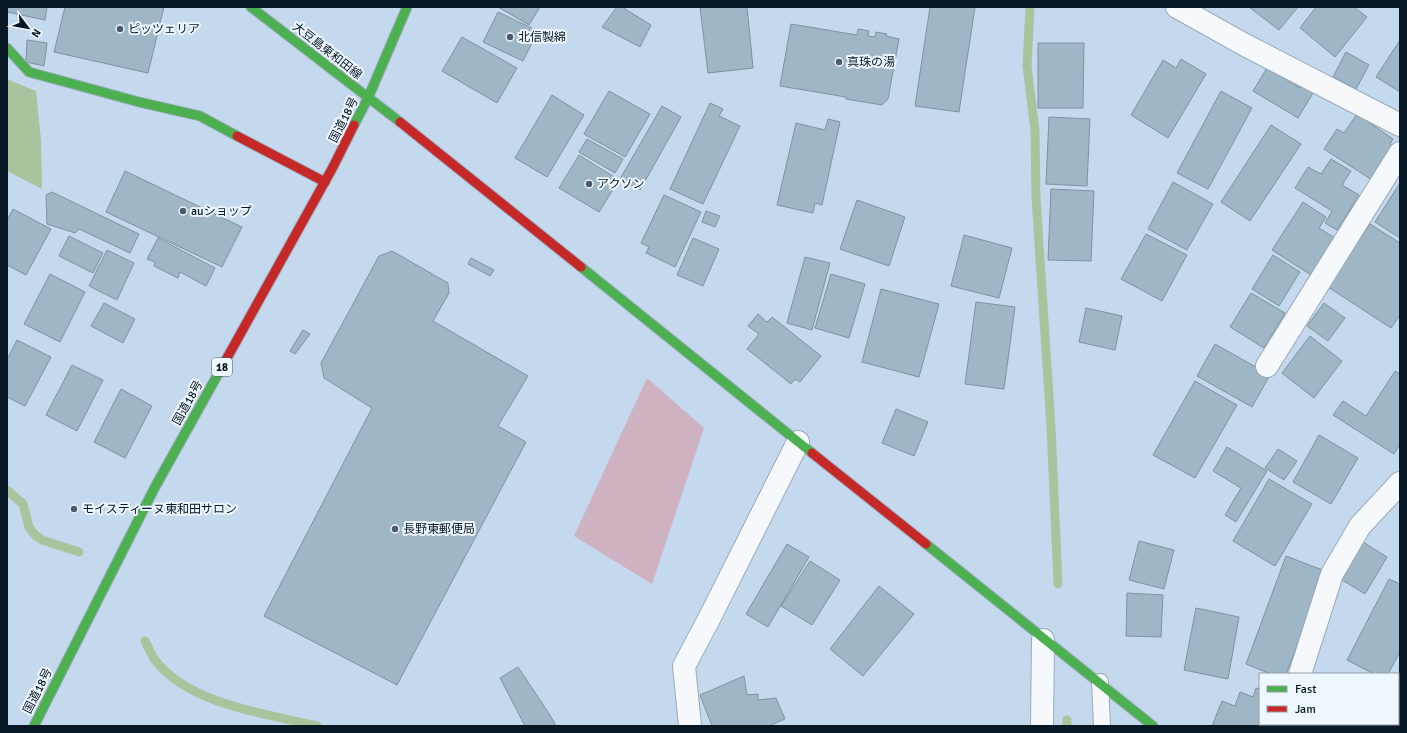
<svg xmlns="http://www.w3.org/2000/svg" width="1407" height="733" font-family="Signika,'Noto Sans JP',sans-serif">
	<rect width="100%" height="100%" fill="#c4d9ee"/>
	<polygon fill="#ceb2c2" points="647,378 704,428 652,584 574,536"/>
	<polygon fill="#a9c49d" points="7,79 36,91 41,140 42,189 7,171"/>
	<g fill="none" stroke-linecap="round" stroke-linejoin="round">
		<g stroke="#a9c49d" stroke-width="9">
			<polyline points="1030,7 1027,66 1035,131 1036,198 1051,427 1058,584"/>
			<polyline points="7,490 23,504 29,527 35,535 42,540 79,552"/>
			<path d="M145 641C148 647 151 654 155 660 188 704 267 714 317 726"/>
			<polyline points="1067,720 1067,726"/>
		</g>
	</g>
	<g fill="#9eb6c6" stroke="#7e929f">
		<polygon points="8,7 47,7 45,20 7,12"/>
		<polygon points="65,7 164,7 148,73 54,52"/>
		<polygon points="498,7 540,7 529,25"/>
		<polygon points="617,7 622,7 651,25 640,47 602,27"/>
		<polygon points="700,7 747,7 753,68 708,73"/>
		<polygon points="930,7 975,7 959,112 915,106"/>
		<polygon points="1249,7 1298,7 1279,30"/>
		<polygon points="1316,7 1354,7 1367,17 1335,57 1300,28"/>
		<polygon points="498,12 538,31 523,61 483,42"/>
		<polygon points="791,24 857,35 858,29 869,31 868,36 875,37 876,32 887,34 886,36 899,39 888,99 882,105 846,99 846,97 780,86"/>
		<polygon points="462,37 517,68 497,103 442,71"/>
		<polygon points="27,40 47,43 44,66 26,62"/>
		<polygon points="1400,40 1400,92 1376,77"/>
		<polygon points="1038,43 1084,43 1083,108 1038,108"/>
		<polygon points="1346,52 1369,65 1356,89 1333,77"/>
		<polygon points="1181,59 1206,74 1168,138 1131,115 1163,60 1176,68"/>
		<polygon points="1267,68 1300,88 1304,81 1316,88 1298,118 1253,91"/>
		<polygon points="609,91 650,114 625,157 584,134"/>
		<polygon points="1221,91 1252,108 1208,189 1177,173"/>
		<polygon points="552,95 584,115 547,177 515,158"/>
		<polygon points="710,103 723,109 719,116 740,126 703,204 670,189"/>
		<polygon points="662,106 681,117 640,190 620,179"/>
		<polygon points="1357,114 1393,139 1390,144 1394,147 1372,180 1324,149 1337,129 1344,133"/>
		<polygon points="1049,117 1090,119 1087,186 1046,184"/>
		<polygon points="828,119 840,122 822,205 815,203 813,213 777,205 796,123 825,130"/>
		<polygon points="1271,125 1301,144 1250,221 1221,202"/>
		<polygon points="587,139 623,159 615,173 579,152"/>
		<polygon points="579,155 619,180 599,212 559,188"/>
		<polygon points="1331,159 1351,171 1342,185 1359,195 1337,230 1325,223 1332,211 1295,188 1308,167 1321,174"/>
		<polygon points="125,171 242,227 222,267 106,212"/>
		<polygon points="1173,182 1213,204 1187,250 1148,229"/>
		<polygon points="1400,183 1400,238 1375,222"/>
		<polygon points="1051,189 1094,191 1091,261 1048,260"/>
		<polygon points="52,192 139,234 130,253 79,229 75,233 47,224 46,195"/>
		<polygon points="664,195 701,212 675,267 646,253 649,247 641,243"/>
		<polygon points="857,200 905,217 889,266 840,249"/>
		<polygon points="1303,202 1326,217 1319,228 1335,238 1311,275 1272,250"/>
		<polygon points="13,209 51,229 26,275 7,265 7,220"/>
		<polygon points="706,211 720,216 715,227 702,222"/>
		<polygon points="1370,224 1400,243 1400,315 1391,328 1328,287"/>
		<polygon points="1146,234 1187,255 1162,301 1121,279"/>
		<polygon points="964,235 1012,248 999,298 951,286"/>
		<polygon points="69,236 103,253 93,273 59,256"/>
		<polygon points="158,238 215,268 206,286 180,272 178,278 154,266 155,262 147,259"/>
		<polygon points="693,238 719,249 703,286 677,275"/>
		<polygon points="107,250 134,263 117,300 89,286"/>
		<polygon points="392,251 448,283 449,293 433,321 528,376 498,426 526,442 397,685 264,616 372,408 324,378 321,363 379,256"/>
		<polygon points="1273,255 1300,272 1279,306 1252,289"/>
		<polygon points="805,257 830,263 812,330 787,323"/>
		<polygon points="471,258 494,270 490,276 468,264"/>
		<polygon points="50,274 85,292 60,342 24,324"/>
		<polygon points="831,274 865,284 849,338 815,328"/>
		<polygon points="881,289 939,304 919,377 862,362"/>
		<polygon points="1251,293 1285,313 1264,348 1230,327"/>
		<polygon points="976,302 1015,307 1004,389 965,384"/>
		<polygon points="104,303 135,319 123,343 91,326"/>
		<polygon points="1324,303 1345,318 1328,341 1307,326"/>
		<polygon points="1086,308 1122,316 1115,350 1079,342"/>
		<polygon points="758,314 767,322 772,317 821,356 800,382 795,379 791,384 747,349 759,334 748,326"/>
		<polygon points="303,330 310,334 295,354 290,351"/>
		<polygon points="1310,336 1342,361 1314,398 1282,373"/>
		<polygon points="17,340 51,357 25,406 7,397 7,360"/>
		<polygon points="1215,344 1270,375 1252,407 1197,376"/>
		<polygon points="72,365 103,380 77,431 46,415"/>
		<polygon points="1395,371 1400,374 1400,444 1394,454 1333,415 1343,401 1366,416"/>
		<polygon points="1195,381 1237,405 1195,478 1153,455"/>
		<polygon points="121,389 152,406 125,458 94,442"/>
		<polygon points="896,409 928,422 914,456 882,443"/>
		<polygon points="1319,435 1358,458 1331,504 1293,482"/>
		<polygon points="1227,447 1267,471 1236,522 1225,515 1241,488 1213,471"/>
		<polygon points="1278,449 1297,461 1284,480 1265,468"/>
		<polygon points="1269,479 1312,504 1275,566 1233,541"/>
		<polygon points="1360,540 1387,557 1365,594 1337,577"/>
		<polygon points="1139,541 1174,550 1164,589 1129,580"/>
		<polygon points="787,544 809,557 768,627 746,614"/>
		<polygon points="1286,556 1325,571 1286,674 1271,674 1246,664"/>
		<polygon points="810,561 840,580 812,625 781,606"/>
		<polygon points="1389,579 1400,584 1400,652 1388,674 1374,674 1347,660"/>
		<polygon points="879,586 914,614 863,676 830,649"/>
		<polygon points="1127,593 1163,595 1161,637 1126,636"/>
		<polygon points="1196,608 1239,617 1228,679 1184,670"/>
		<polygon points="518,667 550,715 556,726 525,726 500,678"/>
		<polygon points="744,676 747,695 758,694 758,700 776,698 785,719 769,726 712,726 700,695"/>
		<polygon points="1256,688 1260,689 1260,724 1266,724 1265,726 1212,726 1222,701 1235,706 1240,692 1253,697"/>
		<polygon points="1299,724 1327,724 1326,726 1298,726"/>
	</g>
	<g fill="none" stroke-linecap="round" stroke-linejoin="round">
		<g stroke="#9aaaba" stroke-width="18">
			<polyline id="lane" points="1100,682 1102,726"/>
		</g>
		<g stroke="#9aaaba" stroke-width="24">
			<g id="street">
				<polyline points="1177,7 1245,45 1400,125"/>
				<polyline points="1267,366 1400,153"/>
				<polyline points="1300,674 1332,574 1360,526 1400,483"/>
				<polyline points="690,726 684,666 710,617 798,442"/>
				<polyline points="1042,726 1043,640"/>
				<polyline points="1281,726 1281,724"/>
			</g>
		</g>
		<g stroke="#9aaaba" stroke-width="11">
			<g id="fast">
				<polyline points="251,7 400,122"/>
				<polyline points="7,48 29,72 139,102 200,116 237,136"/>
				<polyline points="354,125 368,98 407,7"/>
				<polyline points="581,267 812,453"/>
				<polyline points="926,544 1153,726"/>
				<polyline points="34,726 155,487 227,358"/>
			</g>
		</g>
		<g stroke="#9aaaba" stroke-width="11">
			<g id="jam">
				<polyline points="400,122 581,267"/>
				<polyline points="237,136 325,182"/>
				<polyline points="227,358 333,167 354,125"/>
				<polyline points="812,453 926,544"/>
			</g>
		</g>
		<use href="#lane" stroke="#f6f9fc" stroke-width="16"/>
		<use href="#street" stroke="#f6f9fc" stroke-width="22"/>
		<use href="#fast" stroke="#4caf50" stroke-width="9"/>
		<use href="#jam" stroke="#c62828" stroke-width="9"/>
	</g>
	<g fill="#4a5b6b" stroke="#eef6fe" stroke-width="1.5">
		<circle cx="120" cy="29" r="4"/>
		<circle cx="510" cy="37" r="4"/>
		<circle cx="839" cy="62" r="4"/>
		<circle cx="589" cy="184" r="4"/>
		<circle cx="183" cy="211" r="4"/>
		<circle cx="74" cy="509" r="4"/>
		<circle cx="395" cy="529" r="4"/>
	</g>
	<g text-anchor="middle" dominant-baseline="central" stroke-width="4" stroke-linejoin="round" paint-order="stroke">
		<rect fill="#eef6fe" stroke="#4d5a65" stroke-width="1" x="212" y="358" width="20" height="18" rx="3"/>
		<g font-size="11" font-weight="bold" fill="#081724">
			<text x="222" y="367">18</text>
		</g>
		<g font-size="12" fill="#081724" stroke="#eef6fe" text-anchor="start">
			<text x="128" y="29">ピッツェリア</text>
			<text x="518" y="37">北信製綿</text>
			<text x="847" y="62">真珠の湯</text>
			<text x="597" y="184">アクソン</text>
			<text x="191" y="211">auショップ</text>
			<text x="82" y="509">モイスティーヌ東和田サロン</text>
			<text x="403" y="529">長野東郵便局</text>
		</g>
		<g font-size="12" fill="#081724" stroke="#eef6fe">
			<text transform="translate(327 51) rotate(38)">大豆島東和田線</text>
			<text transform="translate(344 120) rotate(-63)">国道18号</text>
			<text transform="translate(188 403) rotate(-61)">国道18号</text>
			<text transform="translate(38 691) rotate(-63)">国道18号</text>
		</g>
	</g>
	<rect width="1407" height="733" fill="none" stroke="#081724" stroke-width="16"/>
	<rect x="1259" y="673" width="140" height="52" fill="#eef6fe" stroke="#929da7"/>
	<rect x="1267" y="686" width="20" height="6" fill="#4caf50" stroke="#929da7"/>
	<text x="1295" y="693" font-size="12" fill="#081724">Fast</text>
	<rect x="1267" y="706" width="20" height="6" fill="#c62828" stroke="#929da7"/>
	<text x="1295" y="713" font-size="12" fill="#081724">Jam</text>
	<g transform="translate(28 28) rotate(122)" stroke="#eef6fe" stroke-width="3" paint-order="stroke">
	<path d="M0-3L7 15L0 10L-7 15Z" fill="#081724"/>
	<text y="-6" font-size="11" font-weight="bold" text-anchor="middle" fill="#081724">N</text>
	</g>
</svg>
